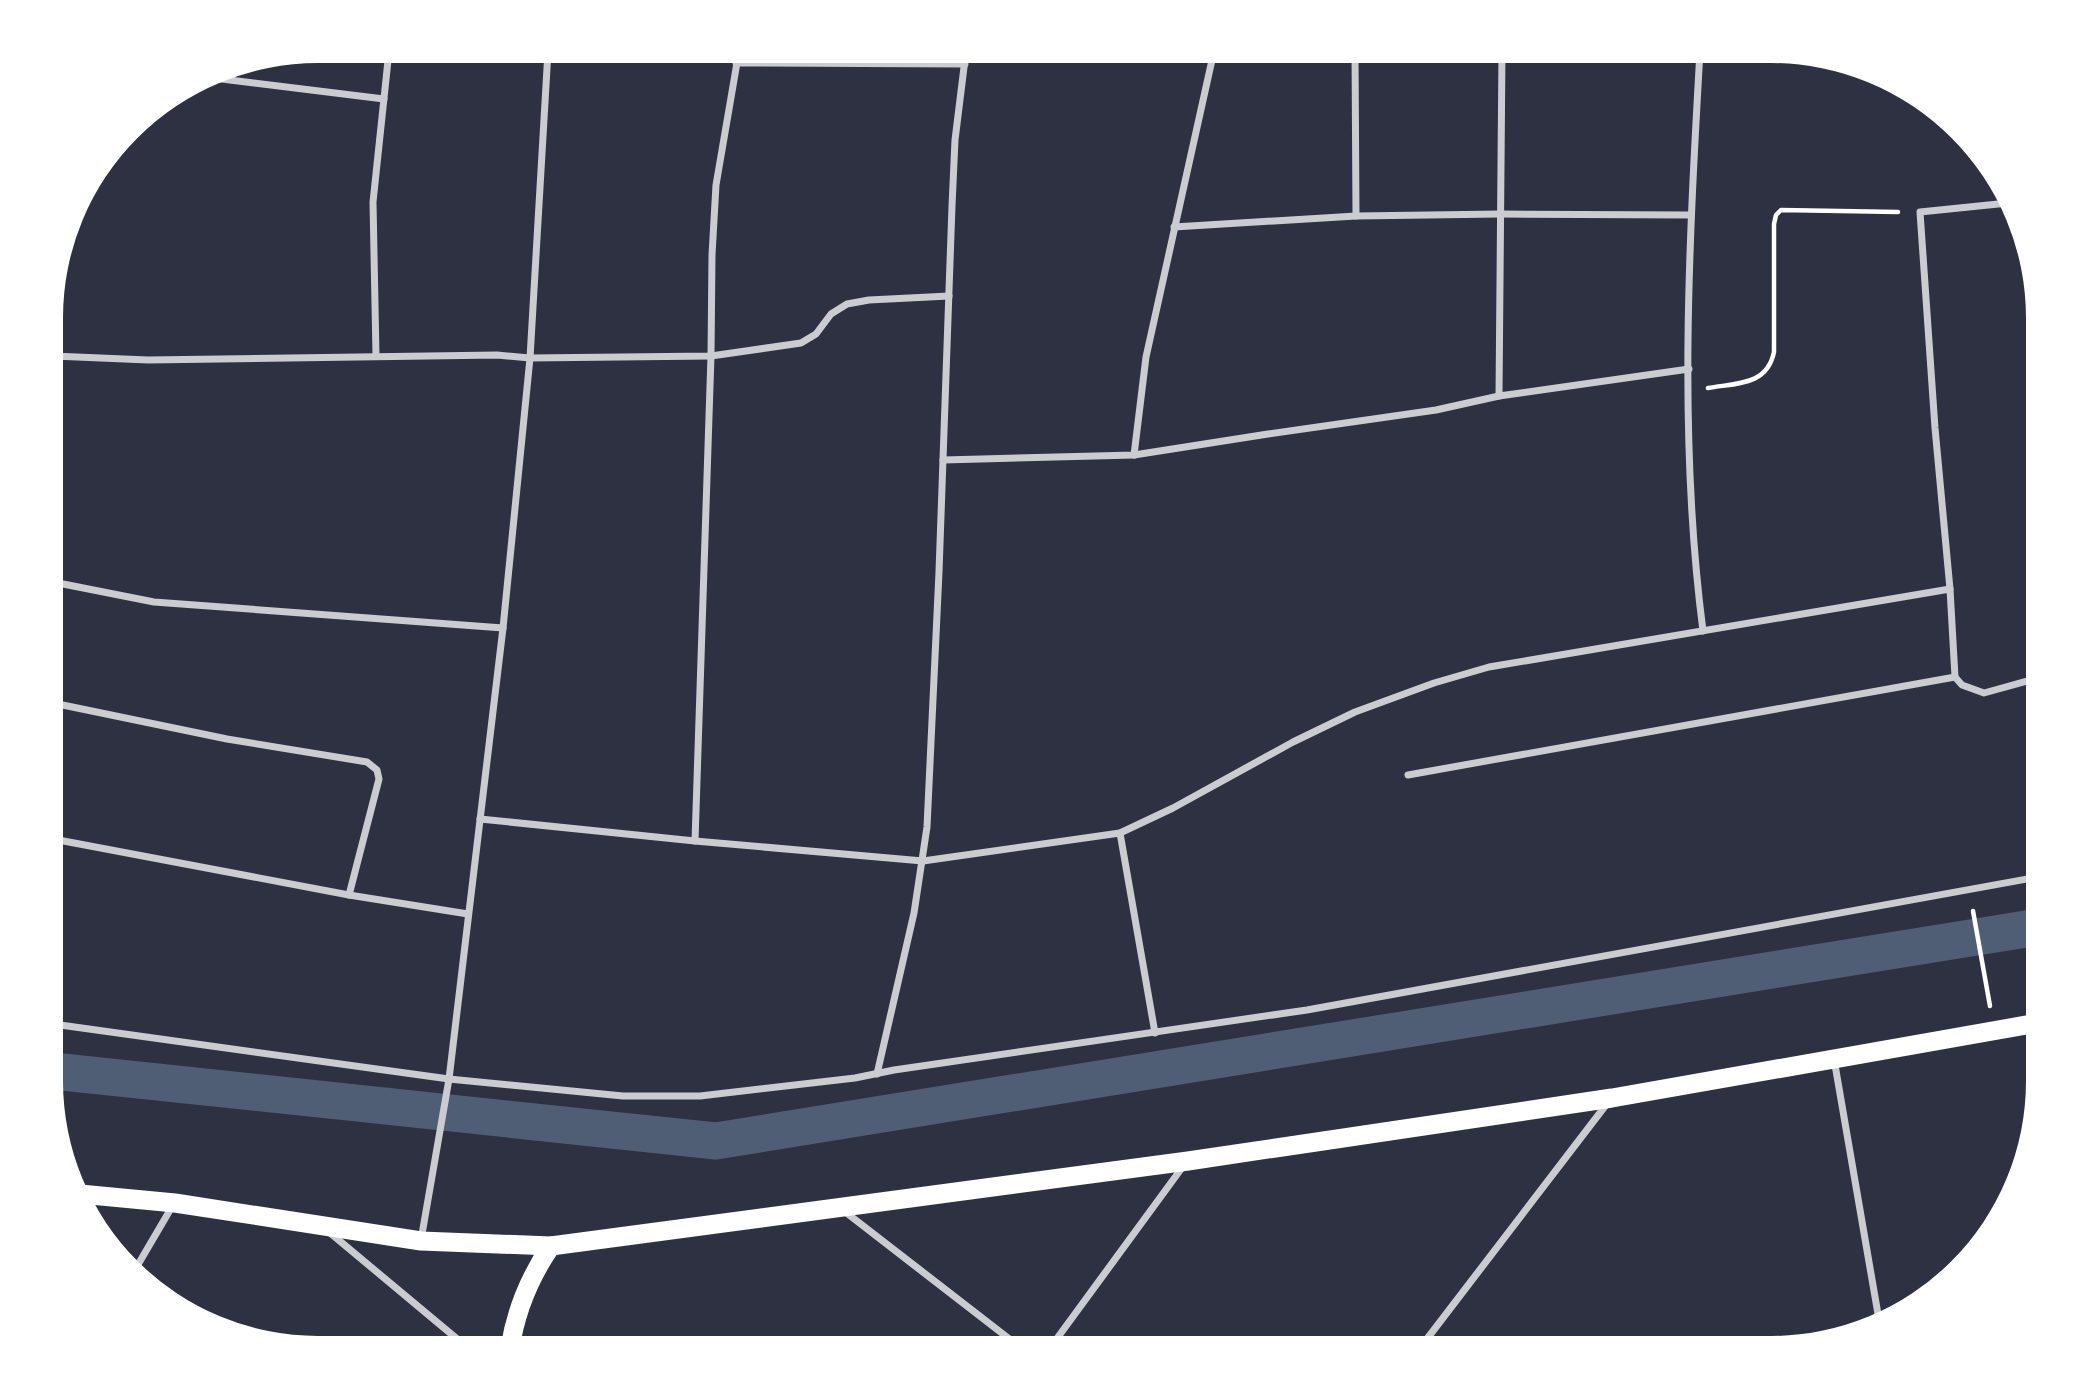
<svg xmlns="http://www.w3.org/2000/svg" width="2089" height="1399" font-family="'Source Sans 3',sans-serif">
	<rect width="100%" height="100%" fill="#2d3142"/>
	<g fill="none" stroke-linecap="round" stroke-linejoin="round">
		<polyline stroke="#4f5d75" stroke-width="37" points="53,1071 716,1141 2038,927"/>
		<g stroke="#fff" stroke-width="4.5">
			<path d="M1708 388C1736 383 1767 386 1774 352V224L1776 215 1781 210 1898 212"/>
			<polyline points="1973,911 1990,1006"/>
		</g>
		<g stroke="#caccd0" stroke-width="7">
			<polyline points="1355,51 1356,216"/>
			<path d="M1700 51C1689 243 1678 439 1703 631"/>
			<polyline points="736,63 965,64"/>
			<polyline points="205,77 384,99"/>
			<polyline points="1174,227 1356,216 1500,214 1690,215"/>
			<polyline points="53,356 148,360 497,355 530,358 711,356 801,343 816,334 831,314 847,304 869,300 949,296"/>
			<polyline points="376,356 373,202 389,51"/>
			<polyline points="1499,396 1502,51"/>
			<polyline points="1134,455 1146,357 1214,51"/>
			<polyline points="943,460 1134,455 1268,434 1436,410 1499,396 1689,369"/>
			<polyline points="53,582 154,602 503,628"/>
			<polyline points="1955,677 1962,685 1984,693 2038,678"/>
			<polyline points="53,703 227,739 367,762 377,770 379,779 349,895"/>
			<polyline points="1408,775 1955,677 1950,589 1935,428 1920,212 2008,203"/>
			<polyline points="480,819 695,841 923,861 1120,833 1173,808 1293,742 1355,712 1434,683 1489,667 1950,589"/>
			<polyline points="1120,833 1155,1033"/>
			<polyline points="53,839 349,895 468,914"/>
			<polyline points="695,841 711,356 712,255 716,185 739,51"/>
			<polyline points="53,1024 449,1079 623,1096 700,1096 855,1078 894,1070 1307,1010 2038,877"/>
			<polyline points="2034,1026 2038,1057"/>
			<polyline points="1834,1059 1879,1320"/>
			<polyline points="877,1074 914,913 927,827 939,572 952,206 955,140 966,51"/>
			<polyline points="844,1211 1021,1348"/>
			<polyline points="329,1232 468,1348"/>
			<polyline points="421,1240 449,1079 503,628 530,358 548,51"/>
			<polyline points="136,1268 173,1205"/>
			<polyline points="1050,1348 1184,1165"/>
			<polyline points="1420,1348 1609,1101"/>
		</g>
		<g stroke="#fff" stroke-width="19">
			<polyline points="80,1194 175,1203 421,1241 551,1246 1188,1161 1612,1098 2038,1023"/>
			<path d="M510 1348C516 1310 529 1278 551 1246"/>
		</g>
	</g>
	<path d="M0 0H2089V1399H0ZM318 63H1771A255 255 0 0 1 2026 318V1081A255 255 0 0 1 1771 1336H318A255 255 0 0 1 63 1081V318A255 255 0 0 1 318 63Z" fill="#fff" fill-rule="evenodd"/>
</svg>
